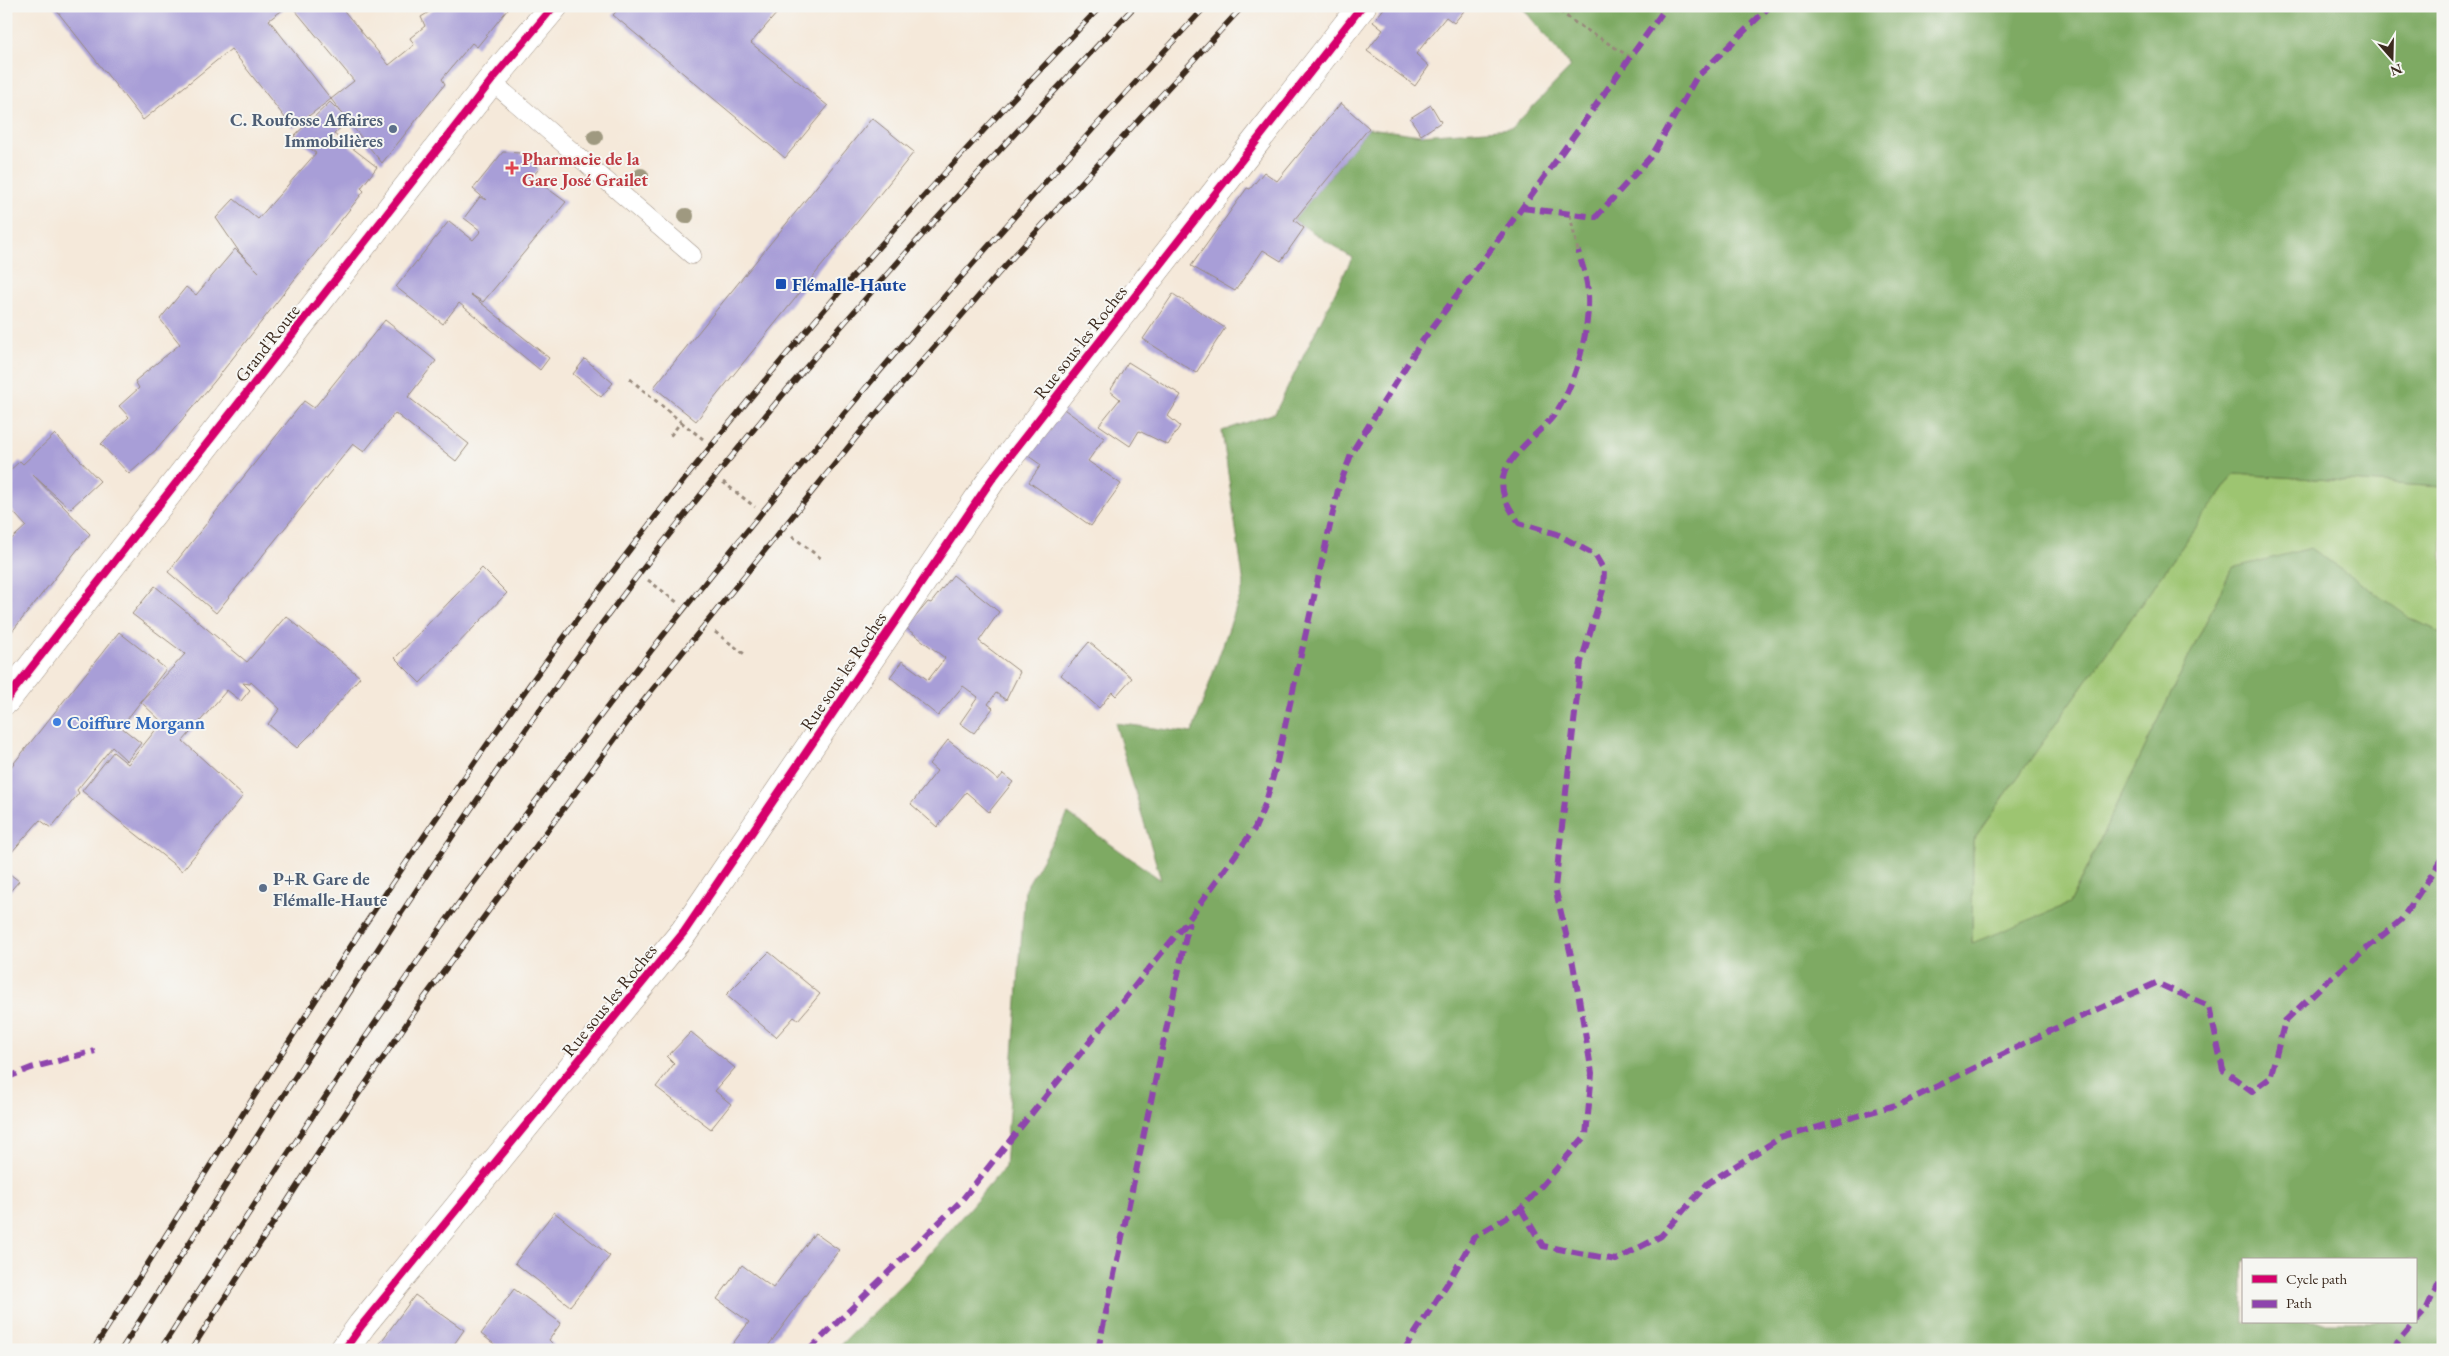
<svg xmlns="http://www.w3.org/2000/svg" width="2449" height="1356" font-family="'EB Garamond',serif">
	<rect width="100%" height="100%" fill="#f6f6f2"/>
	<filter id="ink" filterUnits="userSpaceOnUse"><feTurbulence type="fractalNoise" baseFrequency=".02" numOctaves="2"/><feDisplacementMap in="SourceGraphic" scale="10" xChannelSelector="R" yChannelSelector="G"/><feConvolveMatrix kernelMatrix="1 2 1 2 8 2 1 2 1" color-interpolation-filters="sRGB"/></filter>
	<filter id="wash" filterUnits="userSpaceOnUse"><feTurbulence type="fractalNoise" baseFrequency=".0096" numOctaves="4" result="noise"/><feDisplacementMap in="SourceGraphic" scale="20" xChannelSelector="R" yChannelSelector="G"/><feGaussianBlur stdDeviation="1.12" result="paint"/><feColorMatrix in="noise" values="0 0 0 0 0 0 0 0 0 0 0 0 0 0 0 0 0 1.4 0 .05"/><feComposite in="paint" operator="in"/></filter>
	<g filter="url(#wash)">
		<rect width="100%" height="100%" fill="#f5e9da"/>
		<polygon fill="#9dc571" stroke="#6c7848" points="2234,474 2443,487 2443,634 2410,618 2232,568 2069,904 1972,944 1973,840"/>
		<path fill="#7eaa63" stroke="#5c6a40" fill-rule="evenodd" d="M1521 6H2443V487L2234 474 1973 840 1972 943 2069 904 2232 568 2311 548 2410 618 2443 634V1350H835L911 1275 1005 1167 1025 889 1068 814 1161 880 1115 723 1192 733 1244 585 1222 431 1275 413 1352 258 1294 220 1369 128 1421 135 1512 128 1571 67ZM2243 1260H2415V1322H2243Z"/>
		<g id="blocks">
			<g fill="#a89ed7">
				<polygon points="53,6 288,6 269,20 331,99 293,128 231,49 143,120"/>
				<polygon points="299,6 340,6 389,65 414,45 410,38 425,26 421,17 439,6 506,6 508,9 477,47 472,43 442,79 445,84 382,163 348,121 334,134 377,167 361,188 364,191 214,382 158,448 129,474 101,444 129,417 119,406 139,388 135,381 180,344 160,319 186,287 196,295 235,249 259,272 240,253 216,218 234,199 258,219 316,153 294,136 330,102 344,116 331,99 354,81 295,10"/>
				<polygon points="621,6 769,6 777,13 751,43 828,106 785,158 613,15"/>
				<polygon points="1386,6 1468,6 1454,23 1446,17 1416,54 1429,66 1415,86 1367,51 1383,30 1373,22"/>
				<polygon points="1341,103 1369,128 1294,220 1304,228 1281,261 1263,250 1235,291 1191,266 1247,188 1250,189 1264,172 1277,181"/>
				<polygon points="1431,105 1441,122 1421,135 1410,118"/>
				<polygon points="872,118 914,152 696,421 654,387"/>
				<polygon points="503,152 520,153 539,169 532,177 566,202 483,302 470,294 549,358 540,370 459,303 443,324 396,287 449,221 473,240 481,231 464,218 480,197 486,200 473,189"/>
				<polygon points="1173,294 1225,328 1196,373 1143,339"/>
				<polygon points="385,320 436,361 408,397 469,444 456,461 395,413 364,452 353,444 216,613 168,572 304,401 314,408"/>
				<polygon points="585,359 613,383 601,397 573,374"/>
				<polygon points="1128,362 1181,395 1168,416 1180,426 1168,445 1139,431 1130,446 1099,425 1120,399 1110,391"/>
				<polygon points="1054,402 1104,438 1088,461 1121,484 1091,526 1029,482 1041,465 1020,450"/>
				<polygon points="55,434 100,481 70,509 32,474 90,534 6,639 6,544 26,526 6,504 6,474 20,461 23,464"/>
				<polygon points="482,568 507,593 420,683 395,658"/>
				<polygon points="953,575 999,612 979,641 1020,672 1006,700 996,693 988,704 993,708 974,733 960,723 978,697 963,686 938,716 890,677 902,661 928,680 945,658 906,628 928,602 931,603"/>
				<polygon points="155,586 247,662 286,616 360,677 321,724 297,748 268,724 280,709 251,682 250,684 243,683 250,690 241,701 227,690 183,741 243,796 182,871 82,791 113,752 128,764 162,722 141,702 185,654 132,614"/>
				<polygon points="119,632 166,669 121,727 141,743 127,761 112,747 77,790 79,793 51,828 40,820 10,854 6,851 6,773"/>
				<polygon points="1089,642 1132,678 1116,696 1112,692 1099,708 1061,675"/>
				<polygon points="948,740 998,780 1003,774 1013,782 989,812 966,792 937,827 911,804 937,771 929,764"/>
				<polygon points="6,871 19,881 6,896"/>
				<polygon points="769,952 820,994 798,1020 794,1017 776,1037 726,995"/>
				<polygon points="691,1032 735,1068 715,1091 731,1104 711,1129 656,1087 674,1064 667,1057"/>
				<polygon points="554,1212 610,1256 570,1306 515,1263"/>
				<polygon points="815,1233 839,1250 765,1350 728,1350 749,1322 717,1299 742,1265 773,1288"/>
				<polygon points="514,1289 561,1323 549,1340 554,1345 550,1350 502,1350 481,1334"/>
				<polygon points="415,1295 464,1330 450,1350 375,1350"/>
			</g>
		</g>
	</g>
	<g filter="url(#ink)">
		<use href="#blocks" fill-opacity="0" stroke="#988a7c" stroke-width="1"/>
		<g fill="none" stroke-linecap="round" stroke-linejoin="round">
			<g stroke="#988a7c" stroke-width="19">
				<polyline id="lane" points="491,81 692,255"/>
			</g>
			<g stroke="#988a7c" stroke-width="29">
				<polyline id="street" points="344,1350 362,1325 684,932 992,479 1362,6"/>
			</g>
			<g stroke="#988a7c" stroke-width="29">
				<polyline id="secondary" points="6,700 491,81 554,6"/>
			</g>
			<g stroke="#988a7c" stroke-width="3" stroke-dasharray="4 4" stroke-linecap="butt">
				<polyline points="1554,6 1571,20 1630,57"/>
				<polyline points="1570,215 1578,251"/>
				<polyline points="630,379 681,422 670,436"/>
				<polyline points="681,422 703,439"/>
				<polyline points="723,482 755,507"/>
				<polyline points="792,536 823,560"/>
				<polyline points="648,580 678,603"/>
				<polyline points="715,632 747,656"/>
			</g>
			<use href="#lane" stroke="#fff" stroke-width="18"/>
			<use href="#street" stroke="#fff" stroke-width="28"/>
			<use href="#secondary" stroke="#fff" stroke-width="28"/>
			<g stroke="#3b2a1e" stroke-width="5.5">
				<g id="rail">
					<path d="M93 1350C243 1115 389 876 554 651 720 423 905 209 1101 6"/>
					<path d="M121 1350C269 1119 413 885 573 663 741 429 936 215 1135 6"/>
					<path d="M160 1350C252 1208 343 1067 440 929 475 880 512 833 548 785 752 513 974 255 1206 6"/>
					<polyline points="191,1350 321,1149 422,1001 640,705 863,429 1004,267 1243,6"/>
				</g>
			</g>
			<use href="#rail" stroke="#f6f6f2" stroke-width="4" stroke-dasharray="11" stroke-linecap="butt"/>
			<g stroke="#8e44ad" stroke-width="6" stroke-dasharray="12 6" stroke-linecap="butt">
				<polyline points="1522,208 1596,217 1653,154 1696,78 1770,6"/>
				<polyline points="6,1078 31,1068 95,1051"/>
				<polyline points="1521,1209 1543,1246 1616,1260 1661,1236 1708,1183 1780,1138 1903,1103 2054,1029 2156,983 2209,1006 2223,1070 2252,1091 2270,1078 2285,1021 2325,983 2401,920 2443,858"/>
				<polyline points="2415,1322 2426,1310 2443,1273"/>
				<polyline points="809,1350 961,1201 1189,919 1255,828 1266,802 1276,766 1338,490 1352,452 1420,344 1522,208 1667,6"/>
				<polyline points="1098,1350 1189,922"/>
				<path d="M1404 1350 1449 1281 1474 1237 1521 1209 1586 1135 1592 1073 1573 964 1555 887 1581 662 1603 590 1604 570 1595 555 1557 534 1519 523C1509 507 1498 493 1504 474 1509 456 1537 434 1550 420 1574 393 1590 331 1588 295 1588 280 1582 265 1578 251"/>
				<polyline points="2391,1350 2415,1322"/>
			</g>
			<g stroke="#f6f6f2" stroke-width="11">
				<g id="cycleway">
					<polyline points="6,700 491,81 554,6"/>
					<polyline points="344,1350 362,1325 684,932 992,479 1362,6"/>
				</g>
			</g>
			<use href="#cycleway" stroke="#d6006c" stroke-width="8"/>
		</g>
		<g fill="#9f9980">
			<circle cx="595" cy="137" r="8"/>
			<circle cx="641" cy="176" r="8"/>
			<circle cx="686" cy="216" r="8"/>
		</g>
	</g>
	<g fill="#5c6f8a" stroke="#f6f6f2" stroke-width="2">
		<circle cx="393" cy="129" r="5"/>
		<circle cx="263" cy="888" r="5"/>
	</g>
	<path fill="#e0444e" stroke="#f6f6f2" stroke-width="2" d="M509.5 160.5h5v5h5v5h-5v5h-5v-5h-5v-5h5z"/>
	<rect fill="#1a4fb4" stroke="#f6f6f2" stroke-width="2" x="775" y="278" width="12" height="12" rx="2.5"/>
	<circle fill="#3f7fe0" stroke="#f6f6f2" stroke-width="2" cx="57" cy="722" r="5"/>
	<g text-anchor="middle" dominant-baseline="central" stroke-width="4" stroke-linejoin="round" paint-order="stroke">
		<g font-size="18" font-weight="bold" fill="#4e5e75" stroke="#f6f6f2" text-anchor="end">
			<text x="383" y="119">C. Roufosse Affaires<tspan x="383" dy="21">Immobilières</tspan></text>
			<text x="273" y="878" text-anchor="start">P+R Gare de<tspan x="273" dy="21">Flémalle-Haute</tspan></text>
		</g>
		<g font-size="18" font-weight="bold" fill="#be3a42" stroke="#f6f6f2" text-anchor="start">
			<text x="522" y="158">Pharmacie de la<tspan x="522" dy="21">Gare José Grailet</tspan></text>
		</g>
		<g font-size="18" font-weight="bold" fill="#164399" stroke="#f6f6f2" text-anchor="start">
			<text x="792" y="284">Flémalle-Haute</text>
		</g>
		<g font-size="18" fill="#3b2a1e" stroke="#f6f6f2">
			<text transform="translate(1080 342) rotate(-52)">Rue sous les Roches</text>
			<text transform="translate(267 343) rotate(-52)">Grand'Route</text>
			<text transform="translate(843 671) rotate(-56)">Rue sous les Roches</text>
			<text transform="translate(609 1000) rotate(-51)">Rue sous les Roches</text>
		</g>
		<g font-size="18" font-weight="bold" fill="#366cbe" stroke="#f6f6f2" text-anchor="start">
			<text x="67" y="722">Coiffure Morgann</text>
		</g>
	</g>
	<rect width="2449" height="1356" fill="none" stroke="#f6f6f2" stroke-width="25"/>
	<rect x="2242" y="1258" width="175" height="65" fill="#f6f6f2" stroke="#aba49d"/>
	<rect x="2252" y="1275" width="25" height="8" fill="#d6006c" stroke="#aba49d"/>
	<text x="2286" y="1284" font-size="15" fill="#3b2a1e">Cycle path</text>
	<rect x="2252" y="1300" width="25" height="8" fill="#8e44ad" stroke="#aba49d"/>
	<text x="2286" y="1308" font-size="15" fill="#3b2a1e">Path</text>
	<g transform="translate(2392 58) rotate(160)" stroke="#f6f6f2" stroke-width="4" paint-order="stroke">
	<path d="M0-4L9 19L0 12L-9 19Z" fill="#3b2a1e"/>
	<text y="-8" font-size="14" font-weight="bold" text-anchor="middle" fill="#3b2a1e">N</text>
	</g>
</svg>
